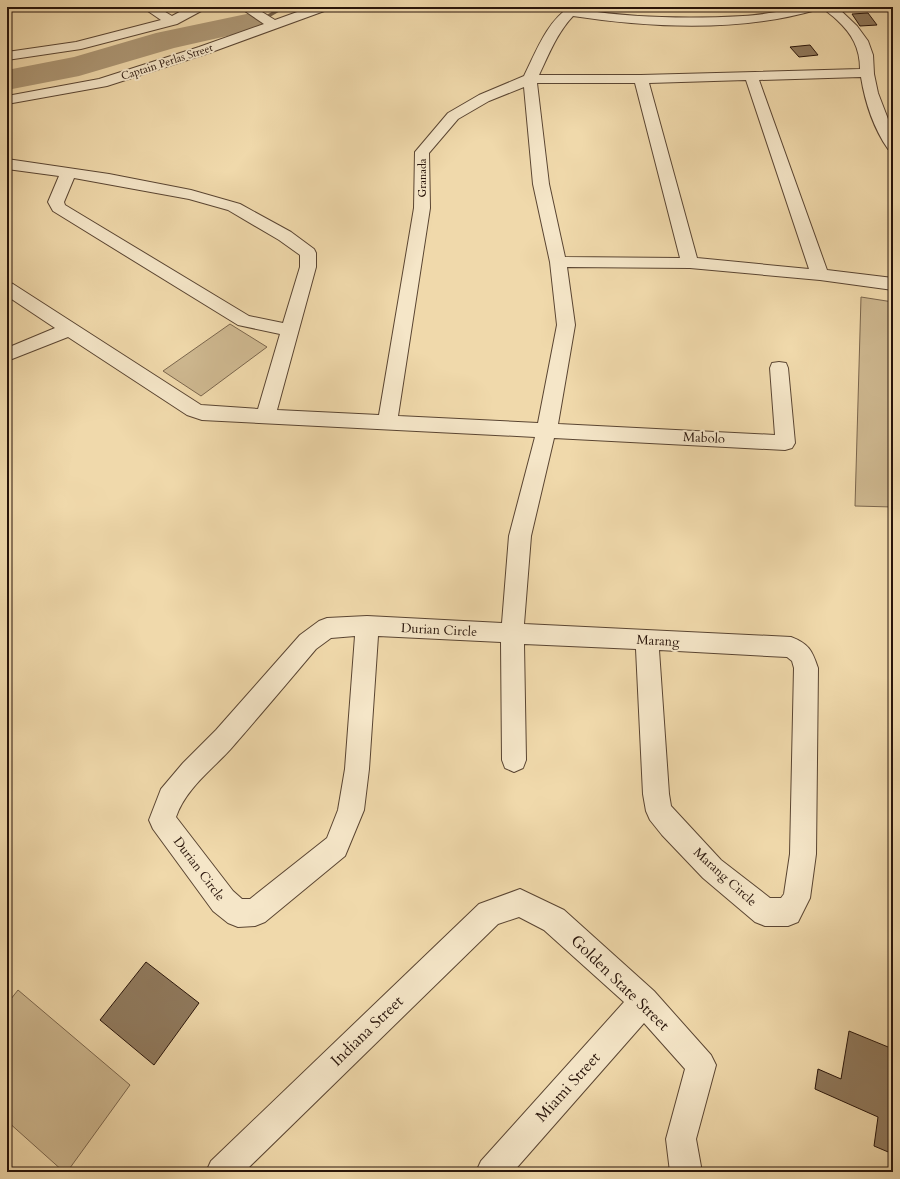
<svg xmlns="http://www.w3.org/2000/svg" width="900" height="1179" font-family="Cardo,serif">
	<rect width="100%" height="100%" fill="#f0d9ab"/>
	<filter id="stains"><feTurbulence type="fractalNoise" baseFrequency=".005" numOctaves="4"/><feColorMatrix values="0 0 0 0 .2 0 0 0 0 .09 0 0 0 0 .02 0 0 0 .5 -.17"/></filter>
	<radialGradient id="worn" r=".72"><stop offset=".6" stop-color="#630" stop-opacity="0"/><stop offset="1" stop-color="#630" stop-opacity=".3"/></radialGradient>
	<g fill="#ceb890" stroke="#7b664d">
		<polygon points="861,297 893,302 893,507 855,506"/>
		<polygon points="230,324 267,347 201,396 163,371"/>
		<polygon points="18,990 130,1085 67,1172 64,1172 7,1121 7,1004"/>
	</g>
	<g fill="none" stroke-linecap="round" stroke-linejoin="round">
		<polygon fill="#77624a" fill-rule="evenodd" points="280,7 287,7 270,17 265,16"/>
		<polygon fill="#ac9674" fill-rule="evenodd" points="256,12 267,15 271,21 267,27 174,48 79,76 7,90 7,70 74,57 156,33"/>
	</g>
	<g fill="#907a5e" stroke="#28140a">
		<polygon points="868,13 877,25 860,26 852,14"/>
		<polygon points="810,45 818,55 799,57 790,47"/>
		<polygon points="146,962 199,1003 154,1065 100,1020"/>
		<polygon points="849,1031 893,1049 893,1154 874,1146 878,1117 815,1089 818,1069 841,1079"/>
	</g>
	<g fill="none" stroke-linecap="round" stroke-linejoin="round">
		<g stroke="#5a4532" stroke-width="2">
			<g id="minor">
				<polygon points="142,7 157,7 172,16 189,7 205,7 203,10 177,24 81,49 7,60 7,52 76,42 161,20"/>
				<polygon points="239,7 254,7 275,20 311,7 329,7 327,10 209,53 107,86 7,104 7,96 99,79 199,47 264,24"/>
				<path d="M570 7H584L582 10C635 18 689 19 743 16 769 15 793 7 818 7L816 10C740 32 651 28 573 16 557 33 549 54 539 75H641L860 69C860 48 852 34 837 20 832 15 826 12 823 7H837L857 26 868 41 873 55 874 74 878 93 893 132V150L888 149C874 129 865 102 861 77L759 80 827 270 893 278V290L820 280 690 268 567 267 575 325 558 424 775 435 770 368 772 363 779 362 786 363 788 368 795 443 792 448 785 450 554 438 531 536 524 624 791 637C809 644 812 650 818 668L816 854 810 898 798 922 788 926H765L755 922 703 878 662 835 650 820 646 811 643 794 636 649 524 644 526 760 523 768 514 772 505 768 502 760 501 642 378 636 369 769 364 810 345 856 265 922 255 926 238 927 228 923 213 911 153 829 149 820 161 789 183 763 216 730 300 635 319 621 327 618 367 616 502 623 509 536 535 437 202 420 187 415 68 337 7 361V348L55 328 7 296V282L13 284 201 405 258 409 280 334 238 325 53 211 48 202 59 176 7 169V159L109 174 191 190 240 204 291 232 314 249 316 253V267L277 410 379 415 414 208 415 152 448 113 479 95 524 76C536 52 547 21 570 7ZM746 80 809 269 697 258 649 83ZM537 83H635L680 258 565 257 549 184ZM524 87 533 184 550 262 557 325 538 423 398 416 430 208 429 153 458 119 489 101ZM74 178 189 199 228 210 279 240 300 255V267L283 323 249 316 65 205 64 202ZM355 636 345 769 338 810 327 838 250 899H242L233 891 176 817C186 787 215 768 235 744 262 713 289 681 316 649L331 638ZM659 650 787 657 792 661 794 668 790 854 784 894 781 898H770L721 860 671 806 669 794Z"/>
				<polygon points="520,889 564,910 654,991 711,1055 716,1065 696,1139 702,1172 670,1172 666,1139 685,1069 644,1023 513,1172 476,1172 481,1161 624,1002 544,930 519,917 498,924 244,1172 206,1172 211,1161 479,904"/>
			</g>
		</g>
		<use href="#minor" fill="#f5e6c8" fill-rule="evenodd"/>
	</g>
	<g text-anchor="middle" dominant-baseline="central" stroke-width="4" stroke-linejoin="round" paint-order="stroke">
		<g font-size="11" fill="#28140a" stroke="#f5e6c8">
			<text transform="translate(167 62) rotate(-18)">Captain Perlas Street</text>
			<text transform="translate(422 178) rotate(-90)">Granada</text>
		</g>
		<g font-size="13" fill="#28140a" stroke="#f5e6c8">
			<text transform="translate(704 438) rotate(3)">Mabolo</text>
			<text transform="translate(439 630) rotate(3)">Durian Circle</text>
			<text transform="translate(658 641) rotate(3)">Marang</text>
			<text transform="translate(199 869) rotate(53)">Durian Circle</text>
			<text transform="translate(725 877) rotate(42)">Marang Circle</text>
		</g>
		<g font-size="16" fill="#28140a" stroke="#f5e6c8">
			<text transform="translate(620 983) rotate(44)">Golden State Street</text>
			<text transform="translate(367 1031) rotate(-44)">Indiana Street</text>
			<text transform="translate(568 1087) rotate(-48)">Miami Street</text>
		</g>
	</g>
	<rect width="900" height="1179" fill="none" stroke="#f0d9ab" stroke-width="24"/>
	<rect x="8" y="8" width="884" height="1163" fill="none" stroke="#28140a" stroke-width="2"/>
	<rect x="12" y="12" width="876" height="1155" fill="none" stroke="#28140a"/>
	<rect width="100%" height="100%" filter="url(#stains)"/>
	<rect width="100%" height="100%" fill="url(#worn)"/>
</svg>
